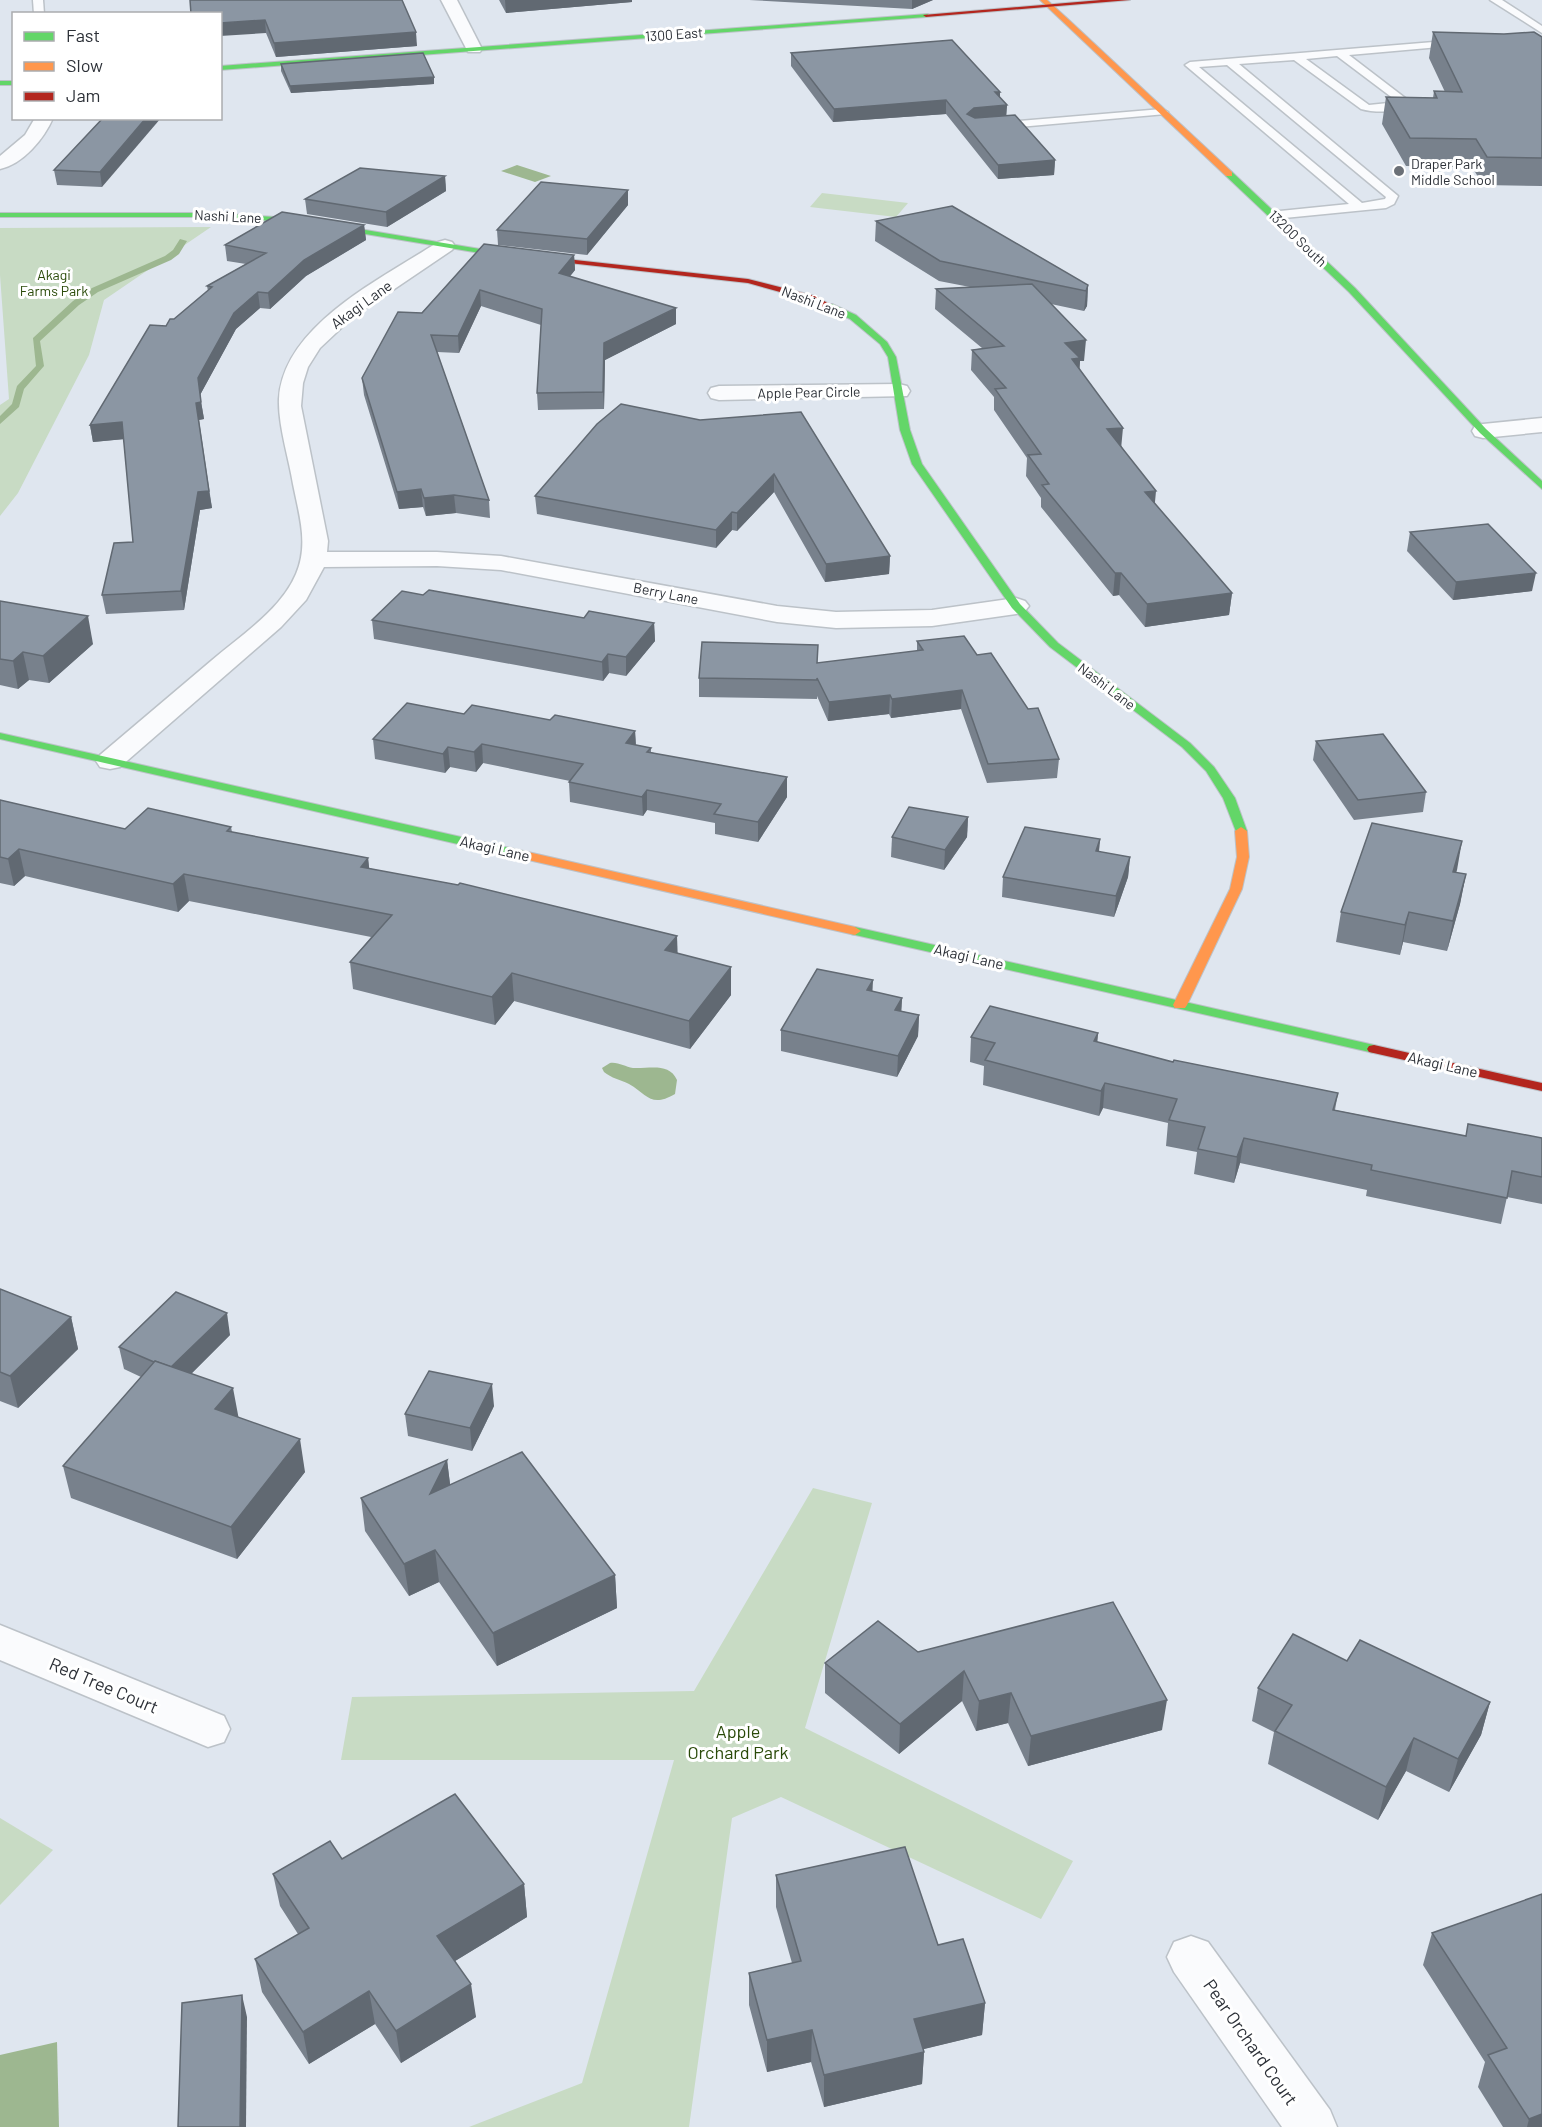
<svg xmlns="http://www.w3.org/2000/svg" width="1542" height="2127" font-family="Barlow,sans-serif">
	<rect width="100%" height="100%" fill="#dfe6ef"/>
	<g fill="#c8dbc4">
		<polygon points="822,193 908,203 896,217 810,207"/>
		<polygon points="211,227 104,300 89,355 18,493 0,516 0,405 9,399 0,275 0,228"/>
		<polygon points="813,1488 872,1503 805,1728 1073,1861 1041,1919 781,1797 732,1818 689,2127 469,2127 582,2083 674,1760 341,1760 352,1697 694,1691"/>
		<polygon points="0,1818 53,1850 0,1905"/>
	</g>
	<g fill="#9db790">
		<polygon points="517,165 551,176 535,182 501,171"/>
		<path d="M610 1063C619 1062 625 1067 633 1068 649 1069 669 1062 677 1080L675 1094C651 1108 648 1095 629 1084 621 1080 611 1078 604 1072L602 1068Z"/>
		<polygon points="57,2042 59,2127 0,2127 0,2055"/>
	</g>
	<g fill="none" stroke-linecap="round" stroke-linejoin="round">
		<polygon fill="#9db790" fill-rule="evenodd" points="180,239 187,241 179,254 171,260 98,292 79,305 40,341 44,366 24,389 19,407 0,424 0,416 12,404 17,386 36,366 33,338 73,301 92,288 165,256 173,250"/>
		<g stroke="#bcc2c8" stroke-width="3">
			<g id="lane">
				<polygon points="33,0 43,0 44,14 34,14"/>
				<polygon points="1490,0 1502,0 1542,26 1542,33"/>
				<path d="M1458 40 1462 41V45L1349 55 1413 104C1402 113 1375 113 1361 109L1294 60 1239 64 1398 196 1394 204 1386 208 1274 219 1268 215 1270 212 1349 204 1185 65 1190 62ZM1337 56 1398 102 1369 105 1306 59ZM1227 65 1386 197 1385 199 1362 203 1199 67Z"/>
				<polygon points="1162,109 1168,112 1166,114 996,129 990,126 996,123"/>
			</g>
		</g>
		<g stroke="#bcc2c8" stroke-width="3">
			<g id="street">
				<polygon points="441,0 457,0 482,49 480,52 468,52"/>
				<path d="M35 118H53C44 139 23 164 0 169V156L25 135Z"/>
				<path d="M445 240 452 242 455 246 452 250 353 317 320 348 308 367 303 383 301 406 328 541 327 552H437L501 556 777 606 836 612 932 610 1016 598 1025 601 1029 606 1025 611 1016 614 932 626 836 628 777 622 501 570 437 566 324 567 306 600 281 627 120 767 110 769 100 767 96 761 100 755C137 724 174 692 211 661 240 636 281 610 296 574 309 544 299 515 293 484 289 459 278 425 279 399 283 325 383 278 438 242Z"/>
				<polygon points="899,384 907,386 910,391 907,396 719,400 711,398 708,393 711,388 719,386"/>
				<polygon points="1542,418 1542,432 1483,438 1475,436 1472,431 1475,426 1483,424"/>
				<polygon points="0,1625 224,1716 230,1729 224,1742 208,1747 0,1660"/>
				<polygon points="1191,1936 1208,1942 1330,2110 1337,2127 1282,2127 1174,1972 1167,1957 1174,1942"/>
			</g>
		</g>
		<g stroke="#bcc2c8" stroke-width="2">
			<g id="fast">
				<polygon points="928,14 926,17 220,70 220,66"/>
				<rect x="0" y="81" width="14" height="4"/>
				<polygon points="1226,172 1232,172 1355,288 1486,429 1542,481 1542,489 1480,433 1349,292 1226,176"/>
				<polygon points="0,213 206,213 293,218 492,251 569,259 573,261 569,263 492,255 293,222 206,217 0,217"/>
				<polygon points="826,304 832,304 856,315 887,342 896,357 910,430 922,464 1020,604 1058,643 1190,743 1214,767 1235,798 1247,831 1245,834 1237,834 1223,798 1206,771 1182,747 1050,647 1012,608 912,464 900,430 888,357 880,344 850,319 826,308"/>
				<polygon points="0,733 528,852 534,856 528,860 0,739"/>
				<polygon points="855,927 1374,1045 1381,1049 1374,1053 851,934 849,931"/>
			</g>
		</g>
		<g stroke="#bcc2c8" stroke-width="2">
			<g id="slow">
				<polygon points="1040,0 1047,0 1069,20 1232,172 1232,176 1226,176"/>
				<polygon points="1241,827 1247,831 1249,857 1242,889 1187,1005 1185,1008 1175,1008 1173,1005 1230,889 1237,857 1235,831"/>
				<polygon points="528,852 855,927 861,931 855,935 524,859 522,856"/>
			</g>
		</g>
		<g stroke="#bcc2c8" stroke-width="2">
			<g id="jam">
				<polygon points="1101,0 1130,0 926,17 923,15"/>
				<polygon points="566,259 748,279 815,296 833,306 826,308 809,300 748,283 569,263 565,261"/>
				<polygon points="1374,1045 1542,1083 1542,1091 1369,1052 1367,1049 1369,1046"/>
			</g>
		</g>
		<use href="#lane" fill="#fafbfd" fill-rule="evenodd"/>
		<use href="#street" fill="#fafbfd" fill-rule="evenodd"/>
		<use href="#fast" fill="#63d668" fill-rule="evenodd"/>
		<use href="#slow" fill="#ff974d" fill-rule="evenodd"/>
		<use href="#jam" fill="#b3261e" fill-rule="evenodd"/>
	</g>
	<g fill="#78818c">
		<polygon points="190,0 417,46 276,57 266,33"/>
		<polygon points="499,0 632,0 632,2 506,13"/>
		<polygon points="749,0 933,0 912,9"/>
		<polygon points="1433,32 1542,37 1542,186 1483,185 1472,167 1406,166 1382,124 1386,97 1433,98 1434,91 1445,92 1429,58"/>
		<polygon points="791,53 1000,92 1000,98 1007,105 1006,116 1055,160 1054,175 998,179 946,114 833,122 791,66"/>
		<polygon points="281,64 434,84 291,93 281,71"/>
		<polygon points="103,118 102,187 57,185 54,170"/>
		<polygon points="445,176 446,191 387,227 307,214 305,199"/>
		<polygon points="628,190 628,205 587,255 498,245 497,230"/>
		<polygon points="876,221 1088,285 1087,306 1084,311 1051,304 1084,361 1080,361 1079,370 1122,447 1155,504 1232,593 1229,615 1145,627 1119,595 1113,596 1041,507 1041,498 1026,476 1027,458 994,410 994,397 971,370 972,350 982,348 935,309 936,289 970,287 939,281 875,241"/>
		<polygon points="364,225 366,240 306,276 270,309 260,308 236,329 200,395 204,419 199,420 212,508 200,510 184,610 106,614 102,595 133,542 124,439 93,442 90,425 174,319 208,291 207,286 246,264 227,261 225,245"/>
		<polygon points="484,244 574,255 575,270 570,276 676,324 605,360 604,409 538,410 537,393 541,325 481,306 459,353 437,352 489,500 490,518 456,513 426,516 423,507 399,509 364,395 362,378"/>
		<polygon points="700,420 890,556 889,574 825,582 774,492 737,531 732,530 716,548 537,514 535,496"/>
		<polygon points="1410,532 1532,591 1453,600 1407,551"/>
		<polygon points="423,595 584,618 654,623 655,641 626,676 609,673 603,681 374,639 372,620"/>
		<polygon points="0,601 93,644 49,683 29,680 18,689 0,685"/>
		<polygon points="917,641 977,655 1059,759 1057,778 987,783 961,709 891,718 889,714 828,721 817,696 817,699 699,697 699,678 917,651"/>
		<polygon points="464,714 550,720 635,731 636,745 651,748 651,752 787,797 758,842 715,834 715,823 647,810 643,816 570,802 569,782 570,781 483,763 476,772 450,767 445,773 375,759 373,739"/>
		<polygon points="1316,741 1426,792 1423,812 1354,820 1313,760"/>
		<polygon points="0,798 0,800 125,829 231,827 232,832 368,858 369,868 678,953 731,995 690,1049 514,1001 495,1025 353,989 350,962 371,937 189,901 178,912 25,876 14,886 0,883"/>
		<polygon points="968,817 967,837 944,870 891,857 892,837"/>
		<polygon points="1100,839 1099,852 1130,857 1128,877 1114,917 1002,897 1003,877"/>
		<polygon points="1456,873 1466,874 1460,904 1447,951 1403,942 1400,955 1336,942 1341,912"/>
		<polygon points="873,992 902,998 901,1011 919,1015 918,1036 897,1077 781,1051 781,1030"/>
		<polygon points="1098,1033 1097,1042 1173,1062 1338,1093 1335,1110 1465,1136 1542,1138 1542,1204 1507,1197 1501,1224 1366,1196 1367,1190 1240,1163 1234,1183 1194,1174 1197,1152 1166,1146 1168,1123 1103,1108 1099,1116 983,1085 984,1066 970,1062 971,1037"/>
		<polygon points="0,1289 71,1317 78,1349 18,1408 0,1401"/>
		<polygon points="230,1335 191,1374 239,1418 305,1472 237,1559 71,1498 63,1466 141,1377 124,1369 119,1347"/>
		<polygon points="494,1406 472,1451 408,1436 405,1414"/>
		<polygon points="447,1460 450,1484 615,1575 617,1608 497,1666 439,1582 409,1596 365,1531 361,1498"/>
		<polygon points="918,1652 1162,1730 1028,1766 1008,1723 976,1731 962,1701 899,1754 825,1693 825,1663"/>
		<polygon points="1347,1661 1490,1702 1481,1735 1449,1792 1406,1771 1378,1820 1268,1764 1274,1732 1252,1721 1258,1688"/>
		<polygon points="342,1859 524,1884 527,1917 455,1961 476,2017 401,2063 375,2024 309,2064 262,1992 255,1959 298,1934 280,1906 273,1874"/>
		<polygon points="776,1875 938,1945 985,2003 982,2035 923,2049 924,2052 922,2084 824,2107 811,2062 767,2072 749,2005 749,1973 792,1963 776,1907"/>
		<polygon points="1542,1894 1542,2127 1503,2127 1478,2087 1485,2062 1423,1965 1432,1933"/>
	</g>
	<g fill="#616972">
		<polygon points="505,0 632,0 632,2 506,13"/>
		<polygon points="912,0 933,0 912,9"/>
		<polygon points="265,20 266,33 220,36 220,23"/>
		<polygon points="416,32 417,46 276,57 274,43"/>
		<polygon points="434,77 434,84 291,93 290,86"/>
		<polygon points="995,92 1000,92 1000,105"/>
		<polygon points="946,100 946,114 833,122 834,109"/>
		<polygon points="1007,105 1006,119 968,126 967,114 974,108"/>
		<polygon points="146,118 161,118 102,187 100,172"/>
		<polygon points="1055,160 1054,175 998,179 998,165"/>
		<polygon points="445,176 446,191 387,227 386,212"/>
		<polygon points="628,190 628,205 587,255 587,239"/>
		<polygon points="364,225 366,240 306,276 270,309 268,293 304,260"/>
		<polygon points="574,255 575,270 560,289 559,273"/>
		<polygon points="1088,285 1087,306 1084,311 1086,291"/>
		<polygon points="480,290 481,306 459,353 458,336"/>
		<polygon points="258,292 260,308 236,329 200,395 198,378 234,313"/>
		<polygon points="676,308 676,324 605,360 604,409 603,392 604,343"/>
		<polygon points="1086,340 1084,361 1080,361 1079,378 1065,343"/>
		<polygon points="201,402 204,419 198,420 196,403"/>
		<polygon points="122,422 125,439 93,442 90,425"/>
		<polygon points="1123,428 1121,449 1107,429"/>
		<polygon points="774,474 774,492 737,531 737,513"/>
		<polygon points="421,489 423,507 399,509 397,492"/>
		<polygon points="209,491 212,508 200,510 184,610 181,591 198,492"/>
		<polygon points="1156,491 1154,513 1145,492"/>
		<polygon points="454,495 456,513 426,516 424,498"/>
		<polygon points="732,512 732,530 716,548 716,530"/>
		<polygon points="890,556 889,574 825,582 826,564"/>
		<polygon points="1115,573 1121,573 1119,595 1113,596"/>
		<polygon points="1536,573 1532,591 1453,600 1456,582"/>
		<polygon points="1232,593 1229,615 1145,627 1147,604"/>
		<polygon points="88,616 93,644 49,683 43,656"/>
		<polygon points="654,623 655,641 626,676 626,657"/>
		<polygon points="23,652 29,680 18,689 13,661"/>
		<polygon points="608,654 609,673 603,681 602,662"/>
		<polygon points="962,690 961,709 891,718 892,699"/>
		<polygon points="890,695 889,714 828,721 829,702"/>
		<polygon points="635,731 636,750 626,743"/>
		<polygon points="482,744 483,763 476,772 474,752"/>
		<polygon points="448,747 450,767 445,773 443,754"/>
		<polygon points="787,777 787,797 758,842 758,822"/>
		<polygon points="647,790 647,810 643,816 642,797"/>
		<polygon points="968,817 967,837 944,870 945,850"/>
		<polygon points="1100,839 1098,859 1096,851"/>
		<polygon points="1462,841 1457,870 1447,902 1453,872"/>
		<polygon points="19,849 25,876 14,886 8,859"/>
		<polygon points="1130,857 1128,877 1114,917 1116,896"/>
		<polygon points="368,858 371,885 361,867"/>
		<polygon points="184,874 189,901 178,912 173,884"/>
		<polygon points="1466,874 1460,904 1447,951 1453,921"/>
		<polygon points="1409,912 1403,942 1400,955 1405,925"/>
		<polygon points="677,936 678,963 665,950"/>
		<polygon points="731,967 731,995 690,1049 689,1021"/>
		<polygon points="512,973 514,1001 495,1025 492,997"/>
		<polygon points="873,980 872,1001 867,990"/>
		<polygon points="902,998 901,1018 895,1010"/>
		<polygon points="919,1015 918,1036 897,1077 898,1056"/>
		<polygon points="1098,1033 1096,1058 1094,1041"/>
		<polygon points="1105,1083 1103,1108 1099,1116 1101,1091"/>
		<polygon points="1244,1138 1240,1163 1234,1183 1237,1157"/>
		<polygon points="227,1313 230,1335 174,1391 169,1369"/>
		<polygon points="71,1317 78,1349 18,1408 10,1376"/>
		<polygon points="492,1384 494,1406 472,1451 470,1428"/>
		<polygon points="233,1388 239,1420 215,1409"/>
		<polygon points="300,1439 305,1472 237,1559 231,1527"/>
		<polygon points="447,1460 451,1492 430,1494"/>
		<polygon points="435,1550 439,1582 409,1596 404,1564"/>
		<polygon points="615,1575 617,1608 497,1666 493,1633"/>
		<polygon points="964,1671 962,1701 899,1754 900,1724"/>
		<polygon points="1011,1693 1008,1723 976,1731 979,1701"/>
		<polygon points="1167,1700 1162,1730 1028,1766 1031,1736"/>
		<polygon points="1490,1702 1481,1735 1449,1792 1458,1759"/>
		<polygon points="1414,1738 1406,1771 1378,1820 1386,1787"/>
		<polygon points="524,1884 527,1917 442,1969 437,1936"/>
		<polygon points="471,1984 476,2017 401,2063 396,2031"/>
		<polygon points="369,1991 375,2024 309,2064 303,2032"/>
		<polygon points="242,1995 247,2017 246,2127 240,2127"/>
		<polygon points="985,2003 982,2035 912,2052 914,2019"/>
		<polygon points="812,2030 811,2062 767,2072 767,2040"/>
		<polygon points="924,2052 922,2084 824,2107 824,2075"/>
		<polygon points="1542,2114 1542,2127 1527,2127 1529,2119"/>
	</g>
	<g fill="#8b96a3" stroke="#616972" stroke-width="1.5">
		<polygon points="190,0 402,0 416,32 274,43 265,20 220,23 220,14 191,14"/>
		<polygon points="1433,32 1504,34 1534,32 1542,37 1542,158 1487,157 1476,139 1410,138 1386,97 1437,98 1434,91 1462,92"/>
		<polygon points="952,40 1000,92 995,92 1007,105 974,108 967,114 975,118 1015,115 1055,160 998,165 946,100 834,109 791,53"/>
		<polygon points="423,53 434,77 290,86 281,64"/>
		<polygon points="103,118 146,118 100,172 54,170"/>
		<polygon points="360,168 445,176 386,212 305,199"/>
		<polygon points="541,182 628,190 587,239 497,230"/>
		<polygon points="952,206 1088,285 1086,291 940,261 876,221"/>
		<polygon points="282,212 364,225 304,260 268,293 258,292 234,313 198,378 201,402 196,403 209,491 198,492 181,591 102,595 114,543 133,542 122,422 90,425 150,325 166,326 170,319 174,319 212,287 207,286 266,253 225,245"/>
		<polygon points="484,244 574,255 559,273 676,308 604,343 603,392 537,393 542,309 480,290 458,336 431,335 489,500 454,495 424,498 421,489 397,492 362,378 398,312 422,313"/>
		<polygon points="1032,284 1086,340 1065,343 1080,358 1072,359 1123,428 1107,429 1156,491 1145,492 1232,593 1147,604 1121,573 1115,573 1042,485 1049,484 1028,455 1041,454 995,389 1006,388 972,350 1004,346 936,289"/>
		<polygon points="621,404 700,420 801,412 890,556 826,564 774,474 737,513 732,512 716,530 535,496 597,424"/>
		<polygon points="1488,524 1536,573 1456,582 1410,532"/>
		<polygon points="429,590 584,618 589,611 654,623 626,657 608,654 602,662 372,620 402,591 423,595"/>
		<polygon points="0,601 88,616 43,656 23,652 13,661 0,659"/>
		<polygon points="964,636 977,655 991,653 1028,709 1038,708 1059,759 988,764 962,690 892,699 890,695 829,702 817,678 817,680 699,678 702,642 818,645 817,663 923,650 917,641"/>
		<polygon points="407,703 464,714 472,705 550,720 555,715 635,731 626,743 651,748 647,752 787,777 758,822 714,814 721,804 647,790 642,797 569,782 583,764 482,744 474,752 448,747 443,754 373,739"/>
		<polygon points="1383,734 1426,792 1358,800 1316,741"/>
		<polygon points="0,800 125,829 148,808 231,827 227,831 368,858 361,867 458,885 460,883 677,936 665,950 731,967 689,1021 512,973 492,997 350,962 392,915 184,874 173,884 19,849 8,859 0,857"/>
		<polygon points="909,807 968,817 945,850 892,837"/>
		<polygon points="1372,823 1462,841 1453,872 1466,874 1453,921 1409,912 1405,925 1341,912"/>
		<polygon points="1025,827 1100,839 1096,851 1130,857 1116,896 1003,877"/>
		<polygon points="817,969 873,980 867,990 902,998 895,1010 919,1015 898,1056 781,1030"/>
		<polygon points="990,1006 1098,1033 1094,1041 1173,1062 1174,1060 1338,1093 1333,1110 1466,1136 1468,1124 1542,1138 1542,1177 1512,1171 1507,1198 1371,1170 1372,1165 1244,1138 1237,1157 1198,1149 1205,1127 1169,1120 1177,1099 1105,1083 1101,1091 985,1060 995,1043 971,1037"/>
		<polygon points="0,1289 71,1317 10,1376 0,1372"/>
		<polygon points="176,1292 227,1313 171,1367 155,1361 154,1362 119,1347"/>
		<polygon points="155,1361 233,1388 215,1409 300,1439 231,1527 63,1466"/>
		<polygon points="429,1371 492,1384 470,1428 405,1414"/>
		<polygon points="522,1452 615,1575 493,1633 435,1550 404,1564 361,1498 447,1460 430,1494"/>
		<polygon points="1113,1602 1167,1700 1031,1736 1011,1693 979,1701 964,1671 900,1724 825,1663 878,1621 918,1652"/>
		<polygon points="1293,1634 1347,1661 1360,1640 1490,1702 1458,1759 1414,1738 1386,1787 1275,1731 1292,1705 1258,1688"/>
		<polygon points="455,1794 524,1884 437,1936 471,1984 396,2031 369,1991 303,2032 255,1959 309,1928 273,1874 330,1841 342,1859"/>
		<polygon points="905,1847 938,1945 963,1939 985,2003 914,2019 924,2052 824,2075 812,2030 767,2040 749,1973 801,1961 776,1875"/>
		<polygon points="1542,1894 1542,2114 1529,2119 1488,2055 1507,2048 1432,1933"/>
		<polygon points="242,1995 240,2127 178,2127 182,2003"/>
	</g>
	<circle fill="#6b7077" stroke="#fff" stroke-width="2" cx="1399" cy="171" r="6"/>
	<g text-anchor="middle" dominant-baseline="central" stroke-width="6" stroke-linejoin="round" paint-order="stroke">
		<g font-size="14" fill="#2c3037" stroke="#fff">
			<text transform="translate(674 34) rotate(-4)">1300 East</text>
			<text transform="translate(228 216) rotate(3)">Nashi Lane</text>
			<text transform="translate(1298 238) rotate(44)">13200 South</text>
			<text transform="translate(814 302) rotate(21)">Nashi Lane</text>
			<text transform="translate(809 392) rotate(-1)">Apple Pear Circle</text>
			<text transform="translate(666 593) rotate(11)">Berry Lane</text>
			<text transform="translate(1107 686) rotate(37)">Nashi Lane</text>
		</g>
		<g font-size="14" fill="#2c3037" stroke="#fff" text-anchor="start">
			<text x="1411" y="163">Draper Park<tspan x="1411" dy="16">Middle School</tspan></text>
		</g>
		<g font-size="14" fill="#2a4a09" stroke="#fff">
			<text x="54" y="274">Akagi<tspan x="54" dy="16">Farms Park</tspan></text>
		</g>
		<g font-size="15" fill="#2c3037" stroke="#fff">
			<text transform="translate(361 304) rotate(-36)">Akagi Lane</text>
			<text transform="translate(495 848) rotate(13)">Akagi Lane</text>
			<text transform="translate(969 956) rotate(13)">Akagi Lane</text>
			<text transform="translate(1443 1064) rotate(13)">Akagi Lane</text>
		</g>
		<g font-size="18" fill="#2c3037" stroke="#fff">
			<text transform="translate(104 1685) rotate(23)">Red Tree Court</text>
			<text transform="translate(1251 2042) rotate(55)">Pear Orchard Court</text>
		</g>
		<g font-size="18" fill="#2a4a09" stroke="#fff">
			<text x="738" y="1731">Apple<tspan x="738" dy="21">Orchard Park</tspan></text>
		</g>
	</g>
	<rect x="12" y="12" width="210" height="108" fill="#ffffff" stroke="#abacaf" stroke-width="1.5"/>
	<rect x="24" y="32" width="30" height="9" fill="#63d668" stroke="#abacaf" stroke-width="1.5"/>
	<text x="66" y="42" font-size="18" fill="#2c3037">Fast</text>
	<rect x="24" y="62" width="30" height="9" fill="#ff974d" stroke="#abacaf" stroke-width="1.5"/>
	<text x="66" y="72" font-size="18" fill="#2c3037">Slow</text>
	<rect x="24" y="92" width="30" height="9" fill="#b3261e" stroke="#abacaf" stroke-width="1.5"/>
	<text x="66" y="102" font-size="18" fill="#2c3037">Jam</text>
</svg>
